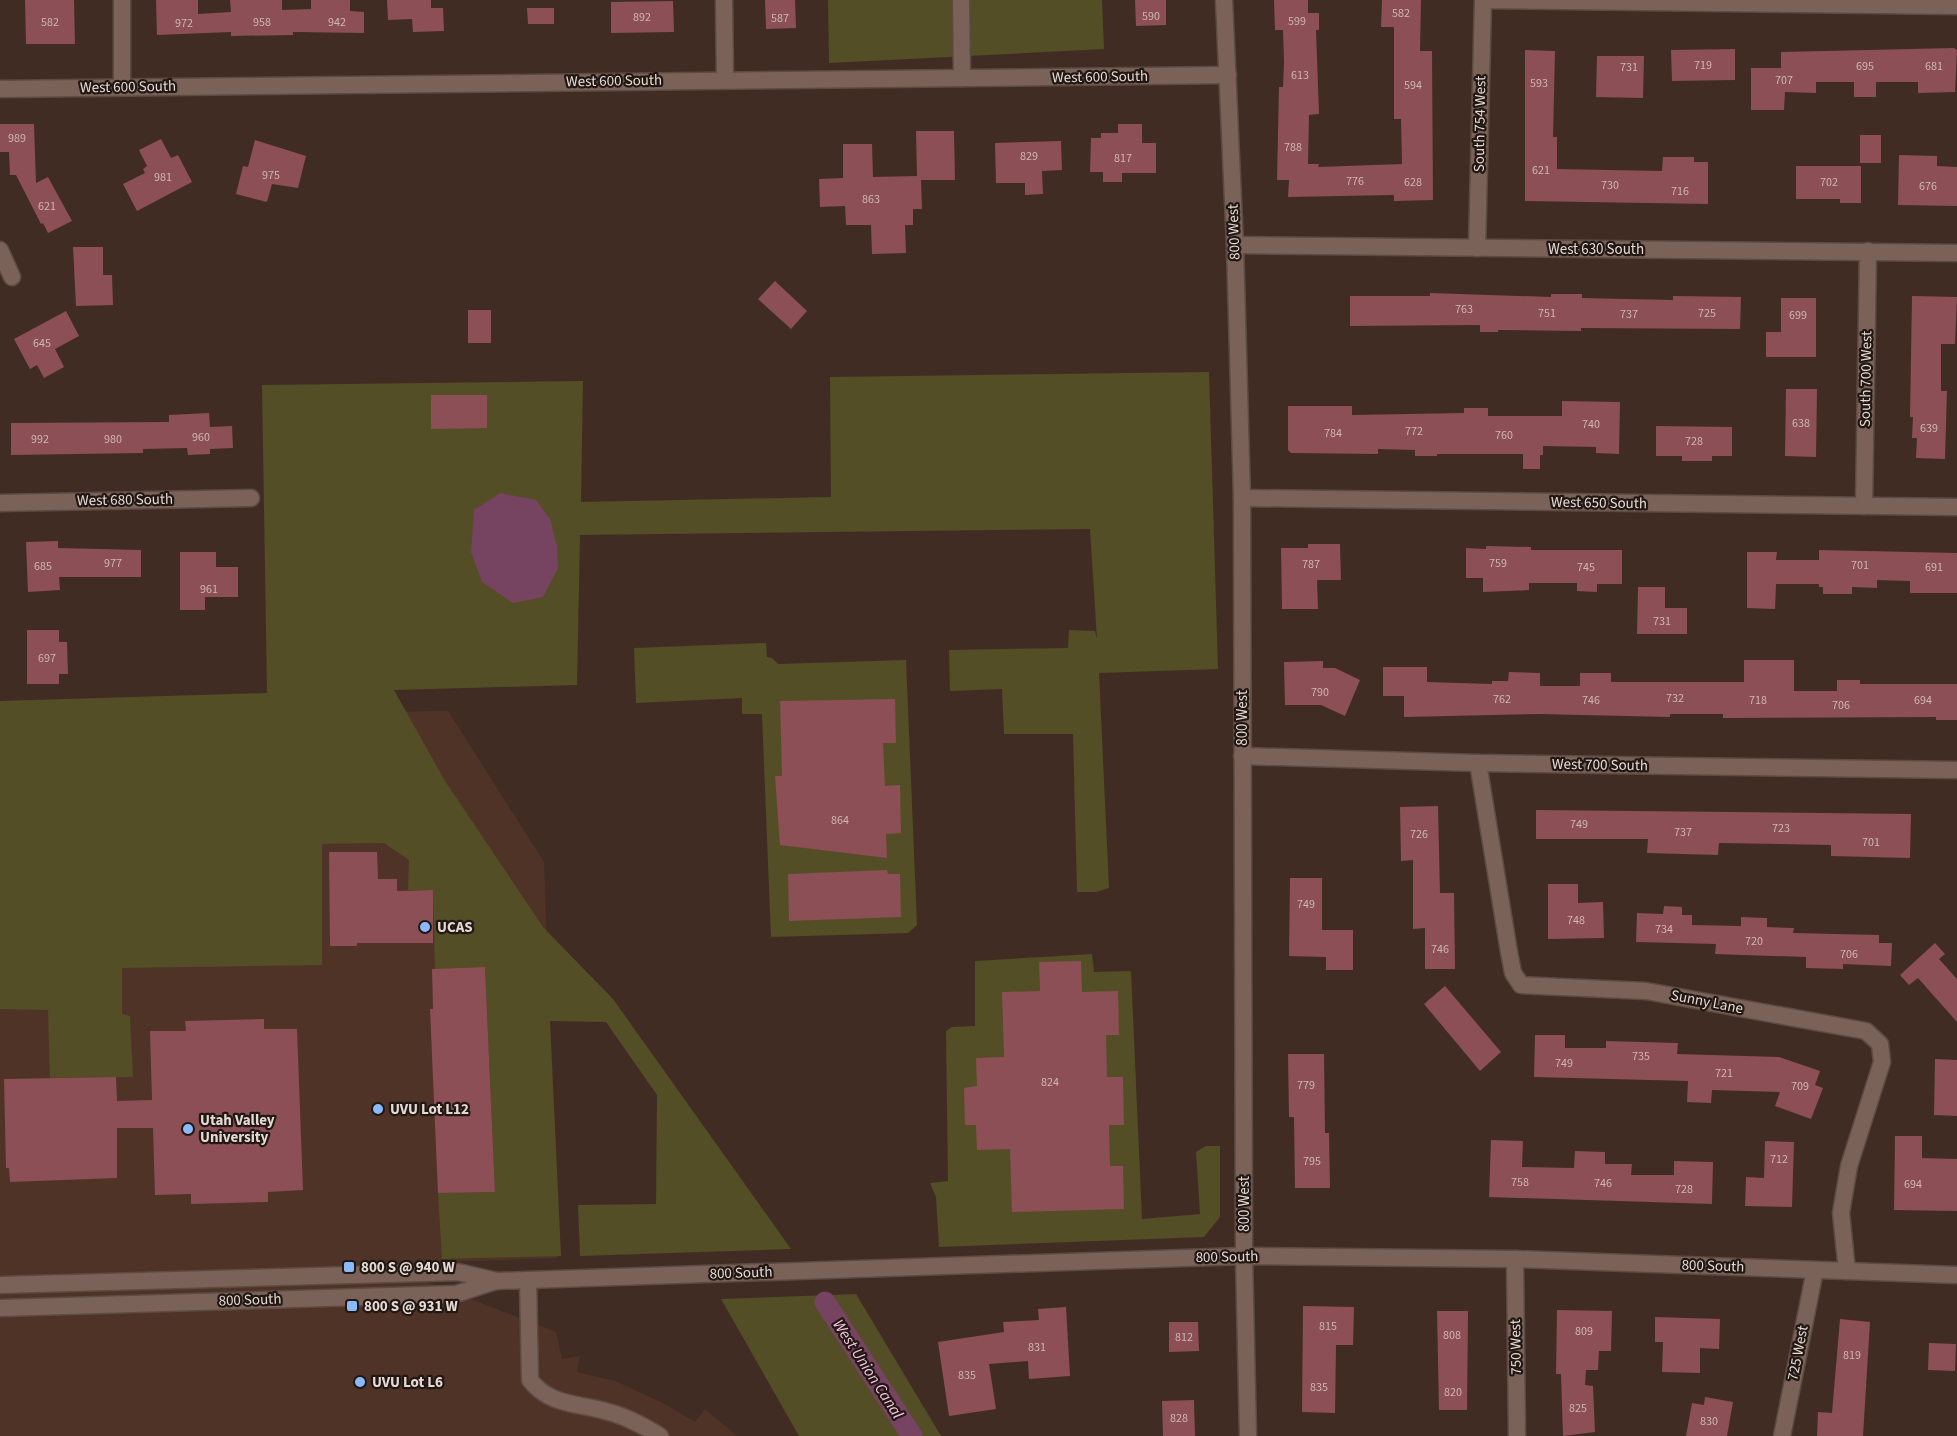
<svg xmlns="http://www.w3.org/2000/svg" width="1957" height="1436" font-family="'Source Sans 3',sans-serif">
	<rect width="100%" height="100%" fill="#412c23"/>
	<polygon fill="#4f3327" points="264,694 297,713 448,711 544,862 558,1258 381,1264 556,1332 562,1359 580,1356 577,1372 615,1381 665,1404 695,1422 705,1409 737,1436 0,1436 0,701"/>
	<g fill="#534e26">
		<polygon points="828,0 1102,0 1104,49 829,63"/>
		<polygon points="1209,372 1218,669 1099,673 1109,888 1096,892 1077,892 1073,734 1004,734 1002,689 950,691 949,650 1068,648 1069,630 1095,631 1097,639 1090,529 580,535 577,685 394,690 445,781 543,927 613,999 791,1249 580,1256 578,1205 656,1204 657,1095 606,1022 550,1021 561,1256 442,1259 438,1193 495,1192 485,967 435,969 433,890 408,890 409,860 384,843 322,844 322,965 122,968 122,1014 130,1016 133,1077 50,1078 48,1010 0,1009 0,701 267,693 262,385 583,381 581,502 831,497 830,377"/>
		<polygon points="766,643 767,657 772,658 778,664 906,660 917,925 908,933 771,937 762,714 742,714 742,698 636,703 634,648"/>
		<polygon points="1092,954 1094,972 1131,971 1142,1219 1200,1214 1196,1152 1206,1146 1220,1146 1220,1217 1204,1237 939,1247 936,1197 930,1183 948,1181 946,1031 952,1027 975,1026 975,961"/>
		<polygon points="856,1294 941,1436 799,1436 721,1299"/>
	</g>
	<polygon fill="#764361" points="500,493 536,500 550,519 557,546 558,568 543,597 513,603 482,582 471,552 474,510"/>
	<g fill="none" stroke-linecap="round" stroke-linejoin="round">
		<polyline stroke="#764361" stroke-width="21" points="825,1302 912,1436"/>
	</g>
	<g fill="#8b4f55">
		<polygon points="25,0 74,0 75,44 26,44"/>
		<polygon points="156,0 198,0 198,14 231,12 230,0 282,0 282,10 311,9 311,0 350,0 350,11 364,12 364,33 293,32 293,35 231,36 231,32 157,35"/>
		<polygon points="387,0 431,0 431,8 443,8 444,31 413,32 412,19 388,20"/>
		<polygon points="765,0 795,0 796,28 766,29"/>
		<polygon points="1135,0 1166,0 1166,25 1136,26"/>
		<polygon points="1274,0 1308,0 1308,13 1319,13 1319,30 1316,30 1319,114 1309,115 1308,164 1319,164 1318,167 1402,164 1401,119 1394,119 1394,27 1381,27 1382,0 1421,0 1420,51 1432,51 1433,200 1394,201 1394,195 1288,197 1289,180 1277,180 1279,87 1283,87 1284,62 1283,30 1275,30"/>
		<polygon points="673,1 674,32 611,33 611,2"/>
		<polygon points="527,8 554,8 554,24 528,24"/>
		<polygon points="1954,48 1957,50 1955,92 1918,93 1918,82 1876,82 1876,97 1854,97 1854,82 1816,82 1816,93 1785,92 1784,110 1751,110 1751,68 1781,68 1781,52"/>
		<polygon points="1735,49 1735,80 1672,81 1671,50"/>
		<polygon points="1525,50 1555,51 1553,137 1557,137 1557,169 1662,171 1663,157 1694,157 1694,162 1708,162 1708,204 1525,201"/>
		<polygon points="1597,56 1644,56 1643,98 1596,97"/>
		<polygon points="0,124 34,124 36,183 48,177 72,221 48,233 43,223 41,224 16,175 10,175 9,152 0,152"/>
		<polygon points="1118,124 1142,124 1142,143 1156,143 1156,173 1122,173 1122,182 1103,182 1103,172 1090,172 1091,138 1101,138 1101,133 1118,133"/>
		<polygon points="916,131 954,131 955,180 921,180 922,209 913,209 913,225 905,225 906,253 872,254 871,225 846,225 845,206 820,207 819,179 843,178 843,144 872,144 873,177 917,176"/>
		<rect x="1860" y="135" width="21" height="28"/>
		<polygon points="161,139 171,158 178,155 192,182 137,211 123,184 145,173 143,169 147,166 139,150"/>
		<polygon points="255,140 306,156 298,188 272,184 267,202 236,194 243,166 248,167"/>
		<polygon points="1061,141 1062,170 1042,171 1043,194 1025,195 1025,183 996,183 995,143"/>
		<polygon points="1899,155 1937,156 1937,166 1957,167 1957,206 1898,205"/>
		<polygon points="1796,166 1861,166 1861,203 1840,203 1840,199 1796,199"/>
		<polygon points="73,247 103,247 103,275 112,275 113,305 76,306"/>
		<polygon points="775,281 807,311 791,329 758,299"/>
		<polygon points="1430,293 1551,297 1551,294 1582,294 1582,298 1673,300 1673,296 1741,297 1740,329 1581,328 1581,331 1498,330 1498,332 1480,332 1480,325 1350,326 1350,296 1430,296"/>
		<polygon points="1912,296 1957,297 1955,344 1941,344 1941,391 1947,391 1945,459 1916,458 1917,438 1912,438 1913,417 1910,417"/>
		<polygon points="1781,298 1816,298 1816,357 1766,357 1766,332 1781,332"/>
		<rect x="468" y="310" width="23" height="33"/>
		<polygon points="66,311 79,336 55,349 64,367 44,378 37,365 30,369 14,339"/>
		<polygon points="1786,389 1817,389 1816,457 1785,456"/>
		<polygon points="431,395 487,395 487,428 431,429"/>
		<polygon points="1562,401 1620,402 1619,454 1596,453 1596,447 1543,446 1543,455 1540,455 1540,469 1523,469 1523,454 1437,454 1437,456 1415,456 1415,450 1378,449 1378,454 1291,453 1288,450 1288,406 1352,406 1352,415 1464,413 1464,408 1488,408 1488,416 1562,416"/>
		<polygon points="209,413 210,427 232,426 233,448 210,449 210,454 188,455 187,448 143,449 143,453 11,455 11,423 169,422 169,415"/>
		<polygon points="1656,426 1732,427 1732,456 1712,456 1712,461 1682,461 1682,456 1656,456"/>
		<polygon points="58,541 58,548 141,550 141,577 59,577 60,590 28,592 26,542"/>
		<polygon points="1308,544 1340,544 1341,580 1317,580 1318,609 1282,609 1281,548 1308,548"/>
		<polygon points="1486,546 1531,547 1531,550 1622,550 1622,584 1597,584 1597,592 1577,591 1577,583 1529,583 1529,590 1483,592 1483,578 1466,578 1466,548 1486,549"/>
		<polygon points="1819,550 1957,553 1957,593 1910,593 1910,581 1877,580 1877,588 1852,587 1852,594 1823,594 1823,587 1819,587 1819,584 1776,584 1775,609 1747,608 1747,552 1777,552 1776,560 1819,560"/>
		<polygon points="180,552 216,552 216,567 238,567 238,597 205,597 205,610 180,610"/>
		<polygon points="1638,587 1665,587 1665,608 1687,608 1687,634 1637,634"/>
		<polygon points="27,630 59,630 59,642 67,642 68,674 59,674 59,684 27,684"/>
		<polygon points="1744,660 1794,660 1794,691 1837,691 1837,680 1860,680 1860,684 1957,684 1957,720 1936,720 1936,717 1723,718 1723,714 1670,714 1670,717 1539,714 1404,717 1404,696 1383,696 1383,667 1427,667 1427,682 1492,684 1492,681 1508,681 1509,672 1540,673 1540,686 1580,686 1580,673 1611,673 1611,682 1744,682"/>
		<polygon points="1323,661 1323,668 1335,668 1360,680 1345,716 1321,705 1285,705 1284,662"/>
		<polygon points="895,699 896,743 883,743 885,786 900,785 901,833 886,834 887,858 780,845 775,776 782,776 780,701"/>
		<polygon points="1438,806 1440,893 1454,893 1455,969 1425,969 1425,928 1413,929 1413,860 1401,861 1400,807"/>
		<polygon points="1536,810 1911,814 1910,858 1831,856 1831,845 1719,843 1718,855 1647,853 1648,839 1536,839"/>
		<polygon points="329,852 377,852 378,879 397,879 397,891 433,890 433,943 357,943 357,946 330,946"/>
		<polygon points="887,870 888,874 900,874 901,917 789,921 788,874"/>
		<polygon points="1290,878 1322,878 1322,930 1353,930 1353,970 1326,970 1326,957 1289,956"/>
		<polygon points="1548,884 1578,884 1578,903 1603,902 1604,938 1548,939"/>
		<polygon points="1664,906 1682,907 1682,915 1692,915 1692,925 1741,926 1741,917 1767,918 1767,927 1794,928 1793,933 1879,935 1879,943 1892,943 1891,966 1843,964 1843,969 1806,968 1806,957 1715,954 1716,944 1636,942 1637,913 1663,914"/>
		<polygon points="1935,943 1945,954 1939,959 1957,979 1957,1022 1918,978 1909,985 1900,975"/>
		<polygon points="1081,961 1082,992 1118,991 1119,1035 1106,1035 1107,1077 1123,1077 1124,1125 1109,1125 1110,1166 1123,1166 1124,1209 1012,1212 1010,1149 977,1150 976,1125 965,1125 964,1088 977,1086 976,1058 1004,1057 1002,992 1040,991 1039,962"/>
		<polygon points="485,967 495,1192 438,1193 430,1009 433,1009 432,969"/>
		<polygon points="1445,986 1501,1052 1480,1071 1424,1004"/>
		<polygon points="264,1019 264,1029 297,1029 303,1190 268,1192 268,1202 191,1204 191,1194 155,1195 153,1128 117,1128 117,1178 10,1182 9,1168 6,1168 4,1079 116,1077 117,1101 152,1100 150,1031 186,1031 185,1021"/>
		<polygon points="1535,1035 1565,1035 1565,1048 1606,1048 1606,1041 1678,1043 1677,1054 1779,1057 1820,1071 1815,1085 1823,1088 1811,1119 1775,1106 1780,1092 1712,1090 1711,1103 1687,1102 1688,1081 1534,1077"/>
		<polygon points="1288,1054 1324,1054 1325,1133 1329,1133 1330,1188 1295,1188 1294,1117 1289,1117"/>
		<polygon points="1935,1059 1957,1060 1957,1116 1934,1115"/>
		<polygon points="1895,1136 1922,1136 1922,1158 1957,1159 1957,1211 1894,1210"/>
		<polygon points="1491,1140 1523,1141 1522,1167 1574,1168 1575,1151 1605,1152 1605,1164 1632,1164 1631,1175 1674,1175 1674,1161 1713,1162 1712,1204 1489,1197"/>
		<polygon points="1765,1141 1794,1142 1792,1207 1745,1206 1746,1177 1764,1178"/>
		<polygon points="1303,1306 1354,1307 1353,1345 1336,1345 1335,1413 1302,1412"/>
		<polygon points="1066,1307 1070,1376 1029,1379 1028,1361 989,1364 996,1409 949,1416 938,1342 1004,1332 1003,1322 1039,1320 1038,1309"/>
		<polygon points="1557,1310 1612,1311 1611,1351 1599,1351 1598,1370 1586,1370 1585,1385 1593,1386 1595,1432 1563,1436 1561,1374 1556,1374"/>
		<polygon points="1437,1311 1468,1311 1467,1410 1439,1410"/>
		<polygon points="1655,1317 1720,1319 1719,1349 1700,1348 1700,1373 1662,1372 1663,1342 1655,1342"/>
		<polygon points="1840,1319 1870,1322 1863,1436 1817,1436 1818,1412 1832,1413"/>
		<polygon points="1169,1322 1198,1322 1199,1351 1169,1352"/>
		<polygon points="1929,1343 1956,1344 1955,1371 1928,1370"/>
		<polygon points="1705,1397 1733,1402 1727,1436 1686,1436 1692,1403 1704,1405"/>
		<polygon points="1194,1400 1195,1436 1163,1436 1162,1401"/>
	</g>
	<g fill="none" stroke-linecap="round" stroke-linejoin="round">
		<g stroke="#5c4b43" stroke-width="19">
			<g id="minor">
				<polyline points="122,0 122,87"/>
				<polyline points="724,0 725,80"/>
				<polyline points="961,0 962,78"/>
				<polyline points="1235,245 1957,253"/>
				<polyline points="1477,248 1483,0 1957,6"/>
				<polyline points="0,250 12,277"/>
				<polyline points="1242,498 1957,507"/>
				<polyline points="0,503 251,498"/>
				<polyline points="1864,506 1868,251"/>
				<polyline points="1242,756 1478,763 1957,770"/>
				<polyline points="1478,763 1509,952 1513,973 1521,985 1646,991 1866,1031 1880,1044 1882,1062 1849,1166 1841,1213 1847,1271"/>
				<polyline points="1244,1256 1248,1436"/>
				<polyline points="1515,1259 1517,1436"/>
				<polyline points="1782,1436 1815,1270"/>
			</g>
		</g>
		<g stroke="#5c4b43" stroke-width="19">
			<g id="tertiary">
				<polyline points="1224,0 1235,245 1242,498 1244,1256"/>
				<polyline points="0,89 1228,75"/>
				<path d="M528 1280 530 1380C549 1405 576 1403 605 1411 622 1415 644 1426 660 1436"/>
				<polyline points="0,1285 458,1272 497,1281 528,1280 1244,1256 1515,1259 1957,1275"/>
				<polyline points="0,1308 456,1294 496,1281"/>
			</g>
		</g>
		<use href="#minor" stroke="#7a6258" stroke-width="16"/>
		<use href="#tertiary" stroke="#7a6258" stroke-width="16"/>
	</g>
	<g fill="#8abafc" stroke="#211713" stroke-width="2">
		<circle cx="425" cy="927" r="6"/>
		<circle cx="378" cy="1109" r="6"/>
		<circle cx="188" cy="1129" r="6"/>
		<rect x="343" y="1261" width="12" height="12" rx="3"/>
		<rect x="346" y="1300" width="12" height="12" rx="3"/>
		<circle cx="360" cy="1382" r="6"/>
	</g>
	<g text-anchor="middle" dominant-baseline="central" stroke-width="4.5" stroke-linejoin="round" paint-order="stroke">
		<g font-size="12" fill="#cfb6b3">
			<text x="1401" y="13">582</text>
			<text x="1151" y="16">590</text>
			<text x="642" y="17">892</text>
			<text x="780" y="18">587</text>
			<text x="1297" y="21">599</text>
			<text x="50" y="22">582</text>
			<text x="262" y="22">958</text>
			<text x="337" y="22">942</text>
			<text x="184" y="23">972</text>
			<text x="1703" y="65">719</text>
			<text x="1865" y="66">695</text>
			<text x="1934" y="66">681</text>
			<text x="1629" y="67">731</text>
			<text x="1300" y="75">613</text>
			<text x="1784" y="80">707</text>
			<text x="1539" y="83">593</text>
			<text x="1413" y="85">594</text>
			<text x="17" y="138">989</text>
			<text x="1293" y="147">788</text>
			<text x="1029" y="156">829</text>
			<text x="1123" y="158">817</text>
			<text x="1541" y="170">621</text>
			<text x="271" y="175">975</text>
			<text x="163" y="177">981</text>
			<text x="1355" y="181">776</text>
			<text x="1413" y="182">628</text>
			<text x="1829" y="182">702</text>
			<text x="1610" y="185">730</text>
			<text x="1928" y="186">676</text>
			<text x="1680" y="191">716</text>
			<text x="871" y="199">863</text>
			<text x="47" y="206">621</text>
			<text x="1464" y="309">763</text>
			<text x="1547" y="313">751</text>
			<text x="1707" y="313">725</text>
			<text x="1629" y="314">737</text>
			<text x="1798" y="315">699</text>
			<text x="42" y="343">645</text>
			<text x="1801" y="423">638</text>
			<text x="1591" y="424">740</text>
			<text x="1929" y="428">639</text>
			<text x="1414" y="431">772</text>
			<text x="1333" y="433">784</text>
			<text x="1504" y="435">760</text>
			<text x="201" y="437">960</text>
			<text x="40" y="439">992</text>
			<text x="113" y="439">980</text>
			<text x="1694" y="441">728</text>
			<text x="113" y="563">977</text>
			<text x="1498" y="563">759</text>
			<text x="1311" y="564">787</text>
			<text x="1860" y="565">701</text>
			<text x="43" y="566">685</text>
			<text x="1586" y="567">745</text>
			<text x="1934" y="567">691</text>
			<text x="209" y="589">961</text>
			<text x="1662" y="621">731</text>
			<text x="47" y="658">697</text>
			<text x="1320" y="692">790</text>
			<text x="1675" y="698">732</text>
			<text x="1502" y="699">762</text>
			<text x="1591" y="700">746</text>
			<text x="1758" y="700">718</text>
			<text x="1923" y="700">694</text>
			<text x="1841" y="705">706</text>
			<text x="840" y="820">864</text>
			<text x="1579" y="824">749</text>
			<text x="1781" y="828">723</text>
			<text x="1683" y="832">737</text>
			<text x="1419" y="834">726</text>
			<text x="1871" y="842">701</text>
			<text x="1306" y="904">749</text>
			<text x="1576" y="920">748</text>
			<text x="1664" y="929">734</text>
			<text x="1754" y="941">720</text>
			<text x="1440" y="949">746</text>
			<text x="1849" y="954">706</text>
			<text x="1641" y="1056">735</text>
			<text x="1564" y="1063">749</text>
			<text x="1724" y="1073">721</text>
			<text x="1050" y="1082">824</text>
			<text x="1306" y="1085">779</text>
			<text x="1800" y="1086">709</text>
			<text x="1779" y="1159">712</text>
			<text x="1312" y="1161">795</text>
			<text x="1520" y="1182">758</text>
			<text x="1603" y="1183">746</text>
			<text x="1913" y="1184">694</text>
			<text x="1684" y="1189">728</text>
			<text x="1328" y="1326">815</text>
			<text x="1584" y="1331">809</text>
			<text x="1452" y="1335">808</text>
			<text x="1184" y="1337">812</text>
			<text x="1037" y="1347">831</text>
			<text x="1852" y="1355">819</text>
			<text x="967" y="1375">835</text>
			<text x="1319" y="1387">835</text>
			<text x="1453" y="1392">820</text>
			<text x="1578" y="1408">825</text>
			<text x="1179" y="1418">828</text>
			<text x="1709" y="1421">830</text>
		</g>
		<g font-size="15" fill="#e6d8d2" stroke="#211713">
			<text transform="translate(1100 77) rotate(-1)">West 600 South</text>
			<text transform="translate(614 81) rotate(-1)">West 600 South</text>
			<text transform="translate(128 87) rotate(-1)">West 600 South</text>
			<text transform="translate(1480 124) rotate(-89)">South 754 West</text>
			<text transform="translate(1234 232) rotate(-92)">800 West</text>
			<text x="1596" y="249">West 630 South</text>
			<text transform="translate(1866 379) rotate(-89)">South 700 West</text>
			<text transform="translate(125 500) rotate(-1)">West 680 South</text>
			<text transform="translate(1599 503) rotate(1)">West 650 South</text>
			<text transform="translate(1242 718) rotate(-90)">800 West</text>
			<text transform="translate(1600 765) rotate(1)">West 700 South</text>
			<text transform="translate(1707 1002) rotate(11)">Sunny Lane</text>
			<text transform="translate(1244 1204) rotate(-90)">800 West</text>
			<text transform="translate(1227 1257) rotate(-1)">800 South</text>
			<text transform="translate(1713 1266) rotate(2)">800 South</text>
			<text transform="translate(741 1273) rotate(-2)">800 South</text>
			<text transform="translate(250 1300) rotate(-2)">800 South</text>
			<text transform="translate(1516 1347) rotate(-91)">750 West</text>
			<text transform="translate(1798 1353) rotate(-79)">725 West</text>
		</g>
		<g font-size="15" font-weight="bold" fill="#e6d8d2" stroke="#211713" text-anchor="start">
			<text x="437" y="927">UCAS</text>
			<text x="390" y="1109">UVU Lot L12</text>
			<text x="200" y="1120">Utah Valley<tspan x="200" dy="17">University</tspan></text>
			<text x="361" y="1267">800 S @ 940 W</text>
			<text x="364" y="1306">800 S @ 931 W</text>
			<text x="372" y="1382">UVU Lot L6</text>
		</g>
		<g font-size="16" font-style="italic" fill="#f6c4e0" stroke="#211713">
			<text transform="translate(868 1369) rotate(57)">West Union Canal</text>
		</g>
	</g>
</svg>
